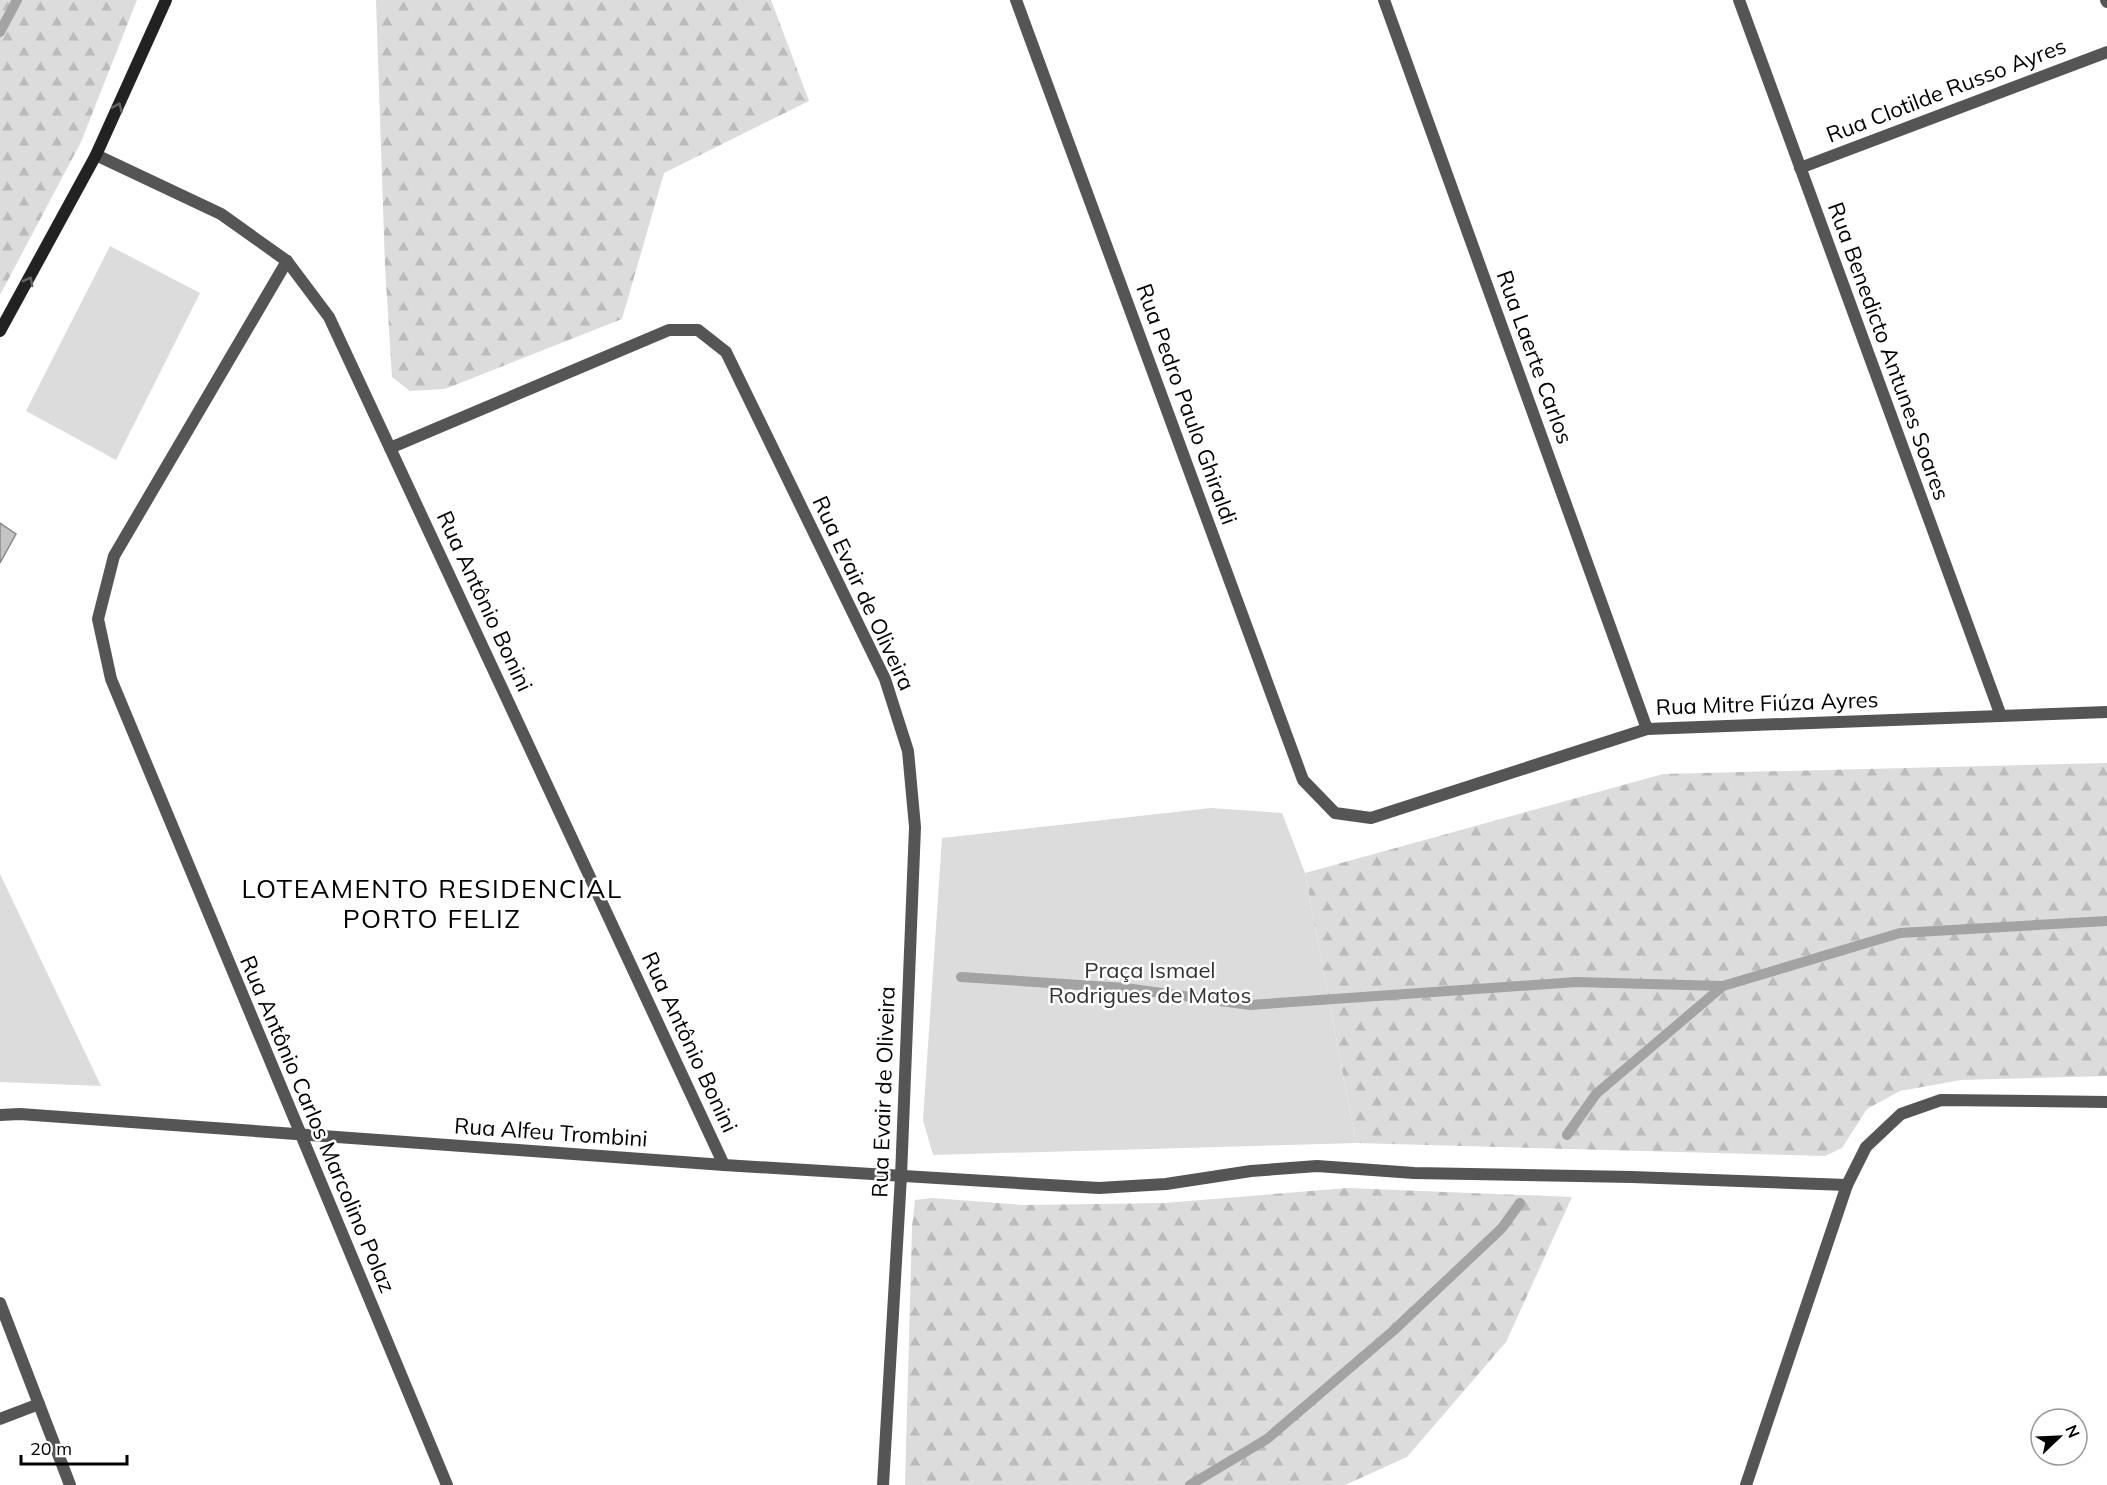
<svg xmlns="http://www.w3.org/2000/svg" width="2107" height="1485" font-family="Mulish,sans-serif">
	<defs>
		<pattern id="forest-firs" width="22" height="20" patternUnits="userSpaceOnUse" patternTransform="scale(1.5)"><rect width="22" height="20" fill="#dcdcdc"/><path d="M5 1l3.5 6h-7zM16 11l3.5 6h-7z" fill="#bbb"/></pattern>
	</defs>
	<rect width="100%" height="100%" fill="#fff"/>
	<g fill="#dcdcdc">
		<polygon points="110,246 200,293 116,460 26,411"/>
		<polygon points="1211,808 1282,813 1305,873 1356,1143 933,1155 923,1120 942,838"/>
		<polygon points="0,874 101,1086 0,1082"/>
	</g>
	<g fill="url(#forest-firs)">
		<polygon points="0,0 137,0 81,142 0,295"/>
		<polygon points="376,0 771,0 809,101 664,173 622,319 445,389 410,391 392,377 385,266"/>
		<polygon points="2107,763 2107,1076 1961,1080 1900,1091 1867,1109 1842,1148 1825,1156 1356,1143 1305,873 1663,774"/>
		<polygon points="1347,1188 1572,1197 1506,1342 1407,1457 1345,1485 905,1485 912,1227 915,1200 932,1198 1024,1205 1164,1203"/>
	</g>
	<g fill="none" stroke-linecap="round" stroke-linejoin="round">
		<g stroke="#a3a3a3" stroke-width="10">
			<polyline points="0,32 17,0"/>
			<polyline points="961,977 1125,988 1250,1005 1576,982 1723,986"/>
			<polyline points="1567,1135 1596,1094 1723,986 1900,933 2107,921"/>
			<polyline points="1190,1485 1267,1439 1393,1331 1502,1228 1520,1203"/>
		</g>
	</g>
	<polygon fill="#c4c4c4" stroke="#898989" stroke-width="1.5" points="0,523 16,534 0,563"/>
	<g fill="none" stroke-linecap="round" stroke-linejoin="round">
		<g stroke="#555" stroke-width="12">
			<polyline points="1016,0 1303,780 1335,813 1371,818 1647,729 2107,712"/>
			<polyline points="1384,0 1647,729"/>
			<polyline points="1739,0 2001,716"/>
			<polyline points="2106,0 2107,2"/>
			<polyline points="96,155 221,214 287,261 329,317 724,1165"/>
			<polyline points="1800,168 2107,52"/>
			<polyline points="287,261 114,556 98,619 111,679 447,1485"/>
			<polyline points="390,448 669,330 698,330 726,352 885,679 908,751 915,827 901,1176 883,1485"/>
			<polyline points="0,1115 20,1114 724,1165 1099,1188 1166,1184 1251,1171 1317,1166 1414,1173 1632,1177 1847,1185"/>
			<polyline points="0,1303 70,1485"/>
			<polyline points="0,1419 39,1404"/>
			<polyline points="1746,1485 1847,1185 1866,1147 1901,1114 1941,1100 2107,1102"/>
		</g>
		<polyline stroke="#222" stroke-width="12" points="0,331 96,155 166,0"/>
	</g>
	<defs><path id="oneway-chevron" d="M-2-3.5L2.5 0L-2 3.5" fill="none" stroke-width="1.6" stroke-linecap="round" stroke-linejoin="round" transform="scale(1.5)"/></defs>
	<g stroke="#646464">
		<use href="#oneway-chevron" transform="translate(118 107) rotate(-66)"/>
		<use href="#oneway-chevron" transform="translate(29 281) rotate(-62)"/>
	</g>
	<g text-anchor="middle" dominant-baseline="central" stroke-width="5" stroke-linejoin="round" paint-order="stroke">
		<g font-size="22" fill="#000" stroke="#fff">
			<text transform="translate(1946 90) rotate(-21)">Rua Clotilde Russo Ayres</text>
			<text transform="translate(1889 351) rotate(70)">Rua Benedicto Antunes Soares</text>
			<text transform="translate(1535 357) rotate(70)">Rua Laerte Carlos</text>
			<text transform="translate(1187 404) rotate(70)">Rua Pedro Paulo Ghiraldi</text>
			<text transform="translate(864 593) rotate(65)">Rua Evair de Oliveira</text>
			<text transform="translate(485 601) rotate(65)">Rua Antônio Bonini</text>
			<text transform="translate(1767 703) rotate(-2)">Rua Mitre Fiúza Ayres</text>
			<text transform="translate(690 1042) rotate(65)">Rua Antônio Bonini</text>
			<text transform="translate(883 1092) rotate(-88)">Rua Evair de Oliveira</text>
			<text transform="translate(318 1124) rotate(67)">Rua Antônio Carlos Marcolino Polaz</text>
			<text transform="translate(551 1132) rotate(4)">Rua Alfeu Trombini</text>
		</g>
		<g font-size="22" fill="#333" stroke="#fff">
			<text x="1150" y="970">Praça Ismael<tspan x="1150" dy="25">Rodrigues de Matos</tspan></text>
		</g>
		<g font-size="26" letter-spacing="1.5" fill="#000" stroke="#fff">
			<text x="432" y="888">LOTEAMENTO RESIDENCIAL<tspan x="432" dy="30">PORTO FELIZ</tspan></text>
		</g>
	</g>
	<g transform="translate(2059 1437) rotate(67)"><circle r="28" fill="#ffffff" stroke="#999999" stroke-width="1.5"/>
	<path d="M0-4.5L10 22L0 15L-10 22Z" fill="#000000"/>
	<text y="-9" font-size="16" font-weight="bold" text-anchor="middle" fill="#000000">N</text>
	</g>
	<path d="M21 1455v9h106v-9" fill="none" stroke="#000000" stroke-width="3"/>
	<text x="30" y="1455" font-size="18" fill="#000000" stroke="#ffffff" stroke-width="4.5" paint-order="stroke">20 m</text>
</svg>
